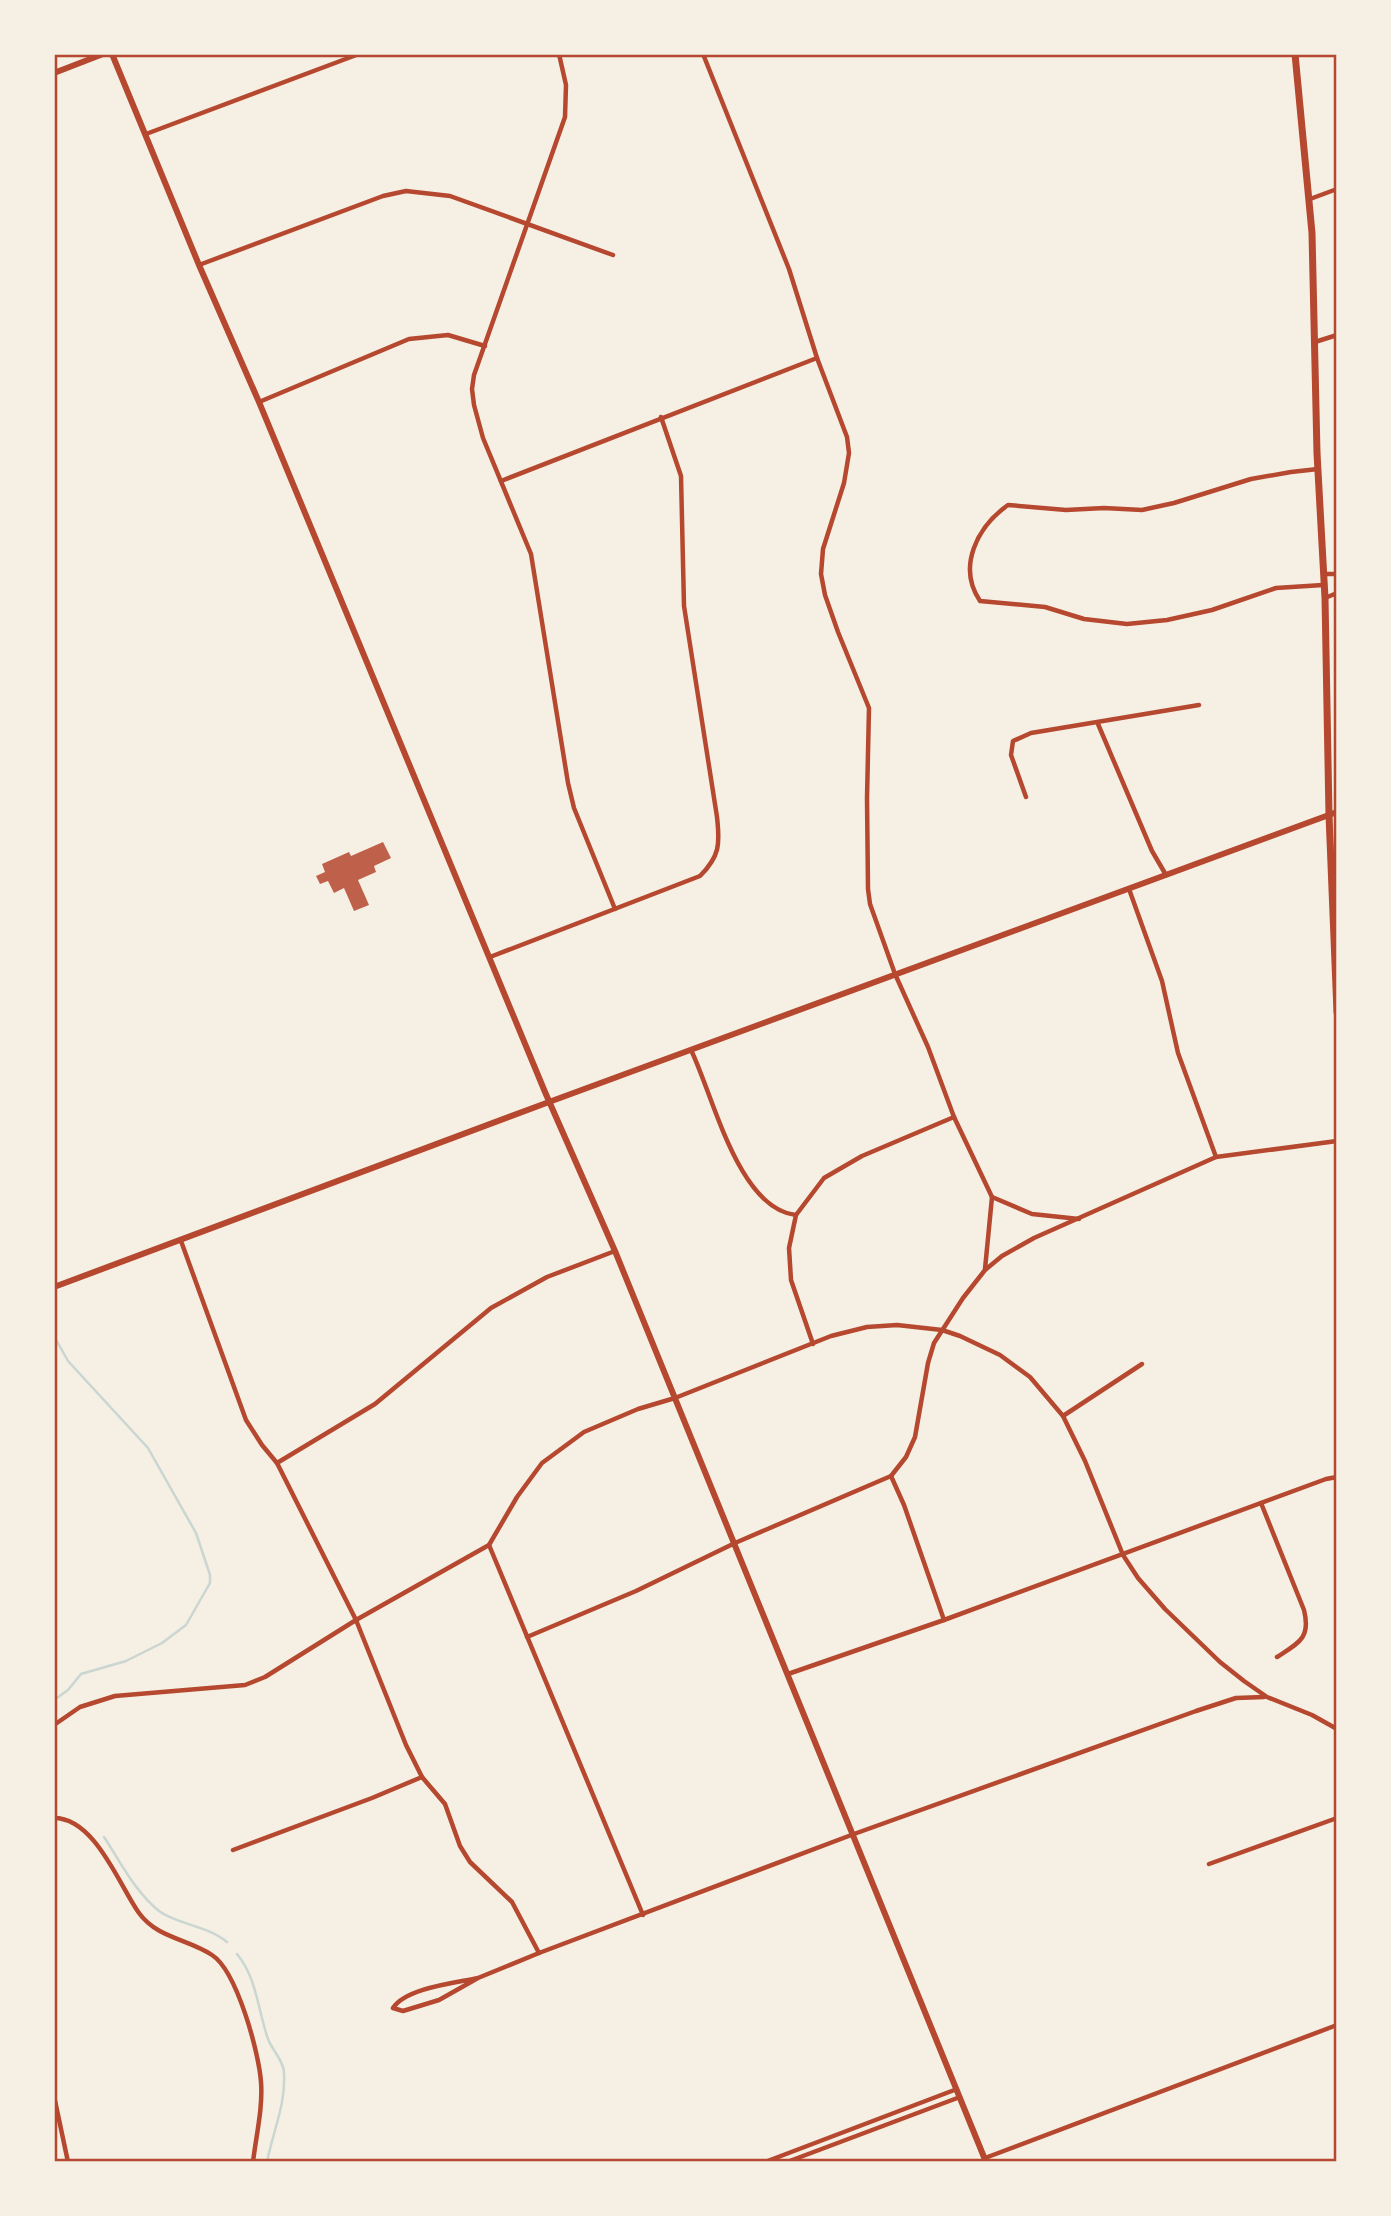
<svg xmlns="http://www.w3.org/2000/svg" width="1391" height="2216" font-family="'PT Serif',serif">
	<rect width="100%" height="100%" fill="#f6efe4"/>
	<g fill="none" stroke-linecap="round" stroke-linejoin="round">
		<g stroke="#c9d6d2" stroke-width="2.5">
			<polyline points="54,1336 68,1361 148,1448 196,1533 210,1575 210,1583 186,1625 162,1643 126,1661 81,1674 68,1690 54,1700"/>
			<path d="M104 1837C120 1861 135 1892 159 1911 176 1924 206 1925 227 1942"/>
			<path d="M237 1954C257 1978 258 2011 268 2039 272 2050 284 2061 284 2073 286 2104 273 2131 267 2162"/>
		</g>
	</g>
	<polygon fill="#bf614a" points="383,842 391,858 374,866 376,872 358,880 369,905 354,911 344,888 334,893 328,881 320,884 316,876 325,872 322,864 349,852 351,856"/>
	<g fill="none" stroke-linecap="round" stroke-linejoin="round">
		<g stroke="#b5482f" stroke-width="4.5">
			<polyline points="559,54 566,85 565,117 474,375 472,389 474,405 483,438 531,554 568,783 574,808 615,909"/>
			<polyline points="703,54 789,269 817,358 847,437 849,453 844,483 823,549 821,574 825,595 838,632 869,708 867,798 868,889 870,904 895,974 928,1047 954,1117 992,1197 1032,1214 1079,1219"/>
			<polyline points="146,134 359,54"/>
			<polyline points="1310,199 1337,189"/>
			<polyline points="199,265 383,196 406,191 450,196 613,255"/>
			<polyline points="1315,342 1337,335"/>
			<polyline points="259,402 409,339 448,335 485,346"/>
			<path d="M1318 469 1291 472 1251 479 1174 503 1142 510 1104 508 1066 510 1008 505C977 527 957 567 980 601L1045 607 1084 619 1127 624 1167 620 1212 610 1276 588 1323 585"/>
			<polyline points="501,481 817,358"/>
			<polyline points="1324,574 1337,574"/>
			<polyline points="1325,598 1337,593"/>
			<polyline points="1098,724 1152,851 1166,875"/>
			<polyline points="1026,797 1011,755 1013,741 1031,733 1199,705"/>
			<polyline points="1129,889 1162,981 1178,1053 1216,1157"/>
			<path d="M490 957 700 876C720 856 720 844 717 817L684 606 681 476 661 417"/>
			<path d="M691 1050C713 1095 738 1209 796 1215"/>
			<polyline points="181,1241 246,1420 262,1445 277,1463 356,1620 406,1745 422,1777 445,1804 460,1846 470,1862 512,1902 539,1953"/>
			<polyline points="985,1269 992,1197"/>
			<polyline points="813,1344 791,1280 789,1248 796,1215 824,1178 862,1156 954,1117"/>
			<polyline points="1063,1416 1142,1364"/>
			<polyline points="277,1463 375,1404 491,1308 547,1277 615,1251"/>
			<polyline points="891,1476 904,1505 944,1620"/>
			<path d="M1261 1503 1304 1610C1311 1638 1299 1643 1277 1657"/>
			<polyline points="489,1545 643,1915"/>
			<polyline points="527,1637 636,1591 735,1543 891,1476 906,1457 915,1437 928,1363 934,1343 963,1298 985,1270 1002,1256 1034,1238 1216,1157 1337,1141"/>
			<polyline points="788,1674 944,1620 1326,1479 1337,1477"/>
			<polyline points="54,1725 80,1707 115,1696 245,1685 265,1677 356,1620 489,1545 517,1497 542,1463 584,1432 638,1409 675,1398 831,1336 867,1327 897,1325 942,1330 960,1336 1000,1355 1030,1377 1063,1416 1085,1461 1123,1555 1138,1578 1165,1609 1220,1662 1244,1681 1267,1697 1312,1715 1337,1729"/>
			<path d="M54 1818C95 1818 119 1885 139 1913 157 1938 188 1939 212 1955 237 1971 259 2053 261 2082 263 2108 256 2136 253 2162"/>
			<polyline points="233,1850 372,1798 422,1777"/>
			<polyline points="1209,1864 1337,1818"/>
			<path d="M478 1978C455 1983 406 1988 393 2008L403 2011 439 2000 478 1978 539 1953 854 1834 1196 1711 1236 1698 1264 1697"/>
			<polyline points="54,2096 68,2162"/>
			<polyline points="985,2158 1337,2025"/>
			<polyline points="765,2162 957,2089"/>
			<polyline points="787,2162 960,2097"/>
		</g>
		<g stroke="#b5482f" stroke-width="6">
			<polyline points="54,73 103,54"/>
			<polyline points="54,1287 549,1102 1337,812"/>
		</g>
		<polyline stroke="#b5482f" stroke-width="6" points="112,54 199,265 259,402 545,1092 615,1251 986,2162"/>
		<polyline stroke="#b5482f" stroke-width="7" points="1295,54 1312,233 1317,453 1325,598 1329,815 1337,1012"/>
	</g>
	<rect width="1391" height="2216" fill="none" stroke="#f6efe4" stroke-width="112"/>
	<rect x="56" y="56" width="1279" height="2104" fill="none" stroke="#b5482f" stroke-width="2.5"/>
</svg>
